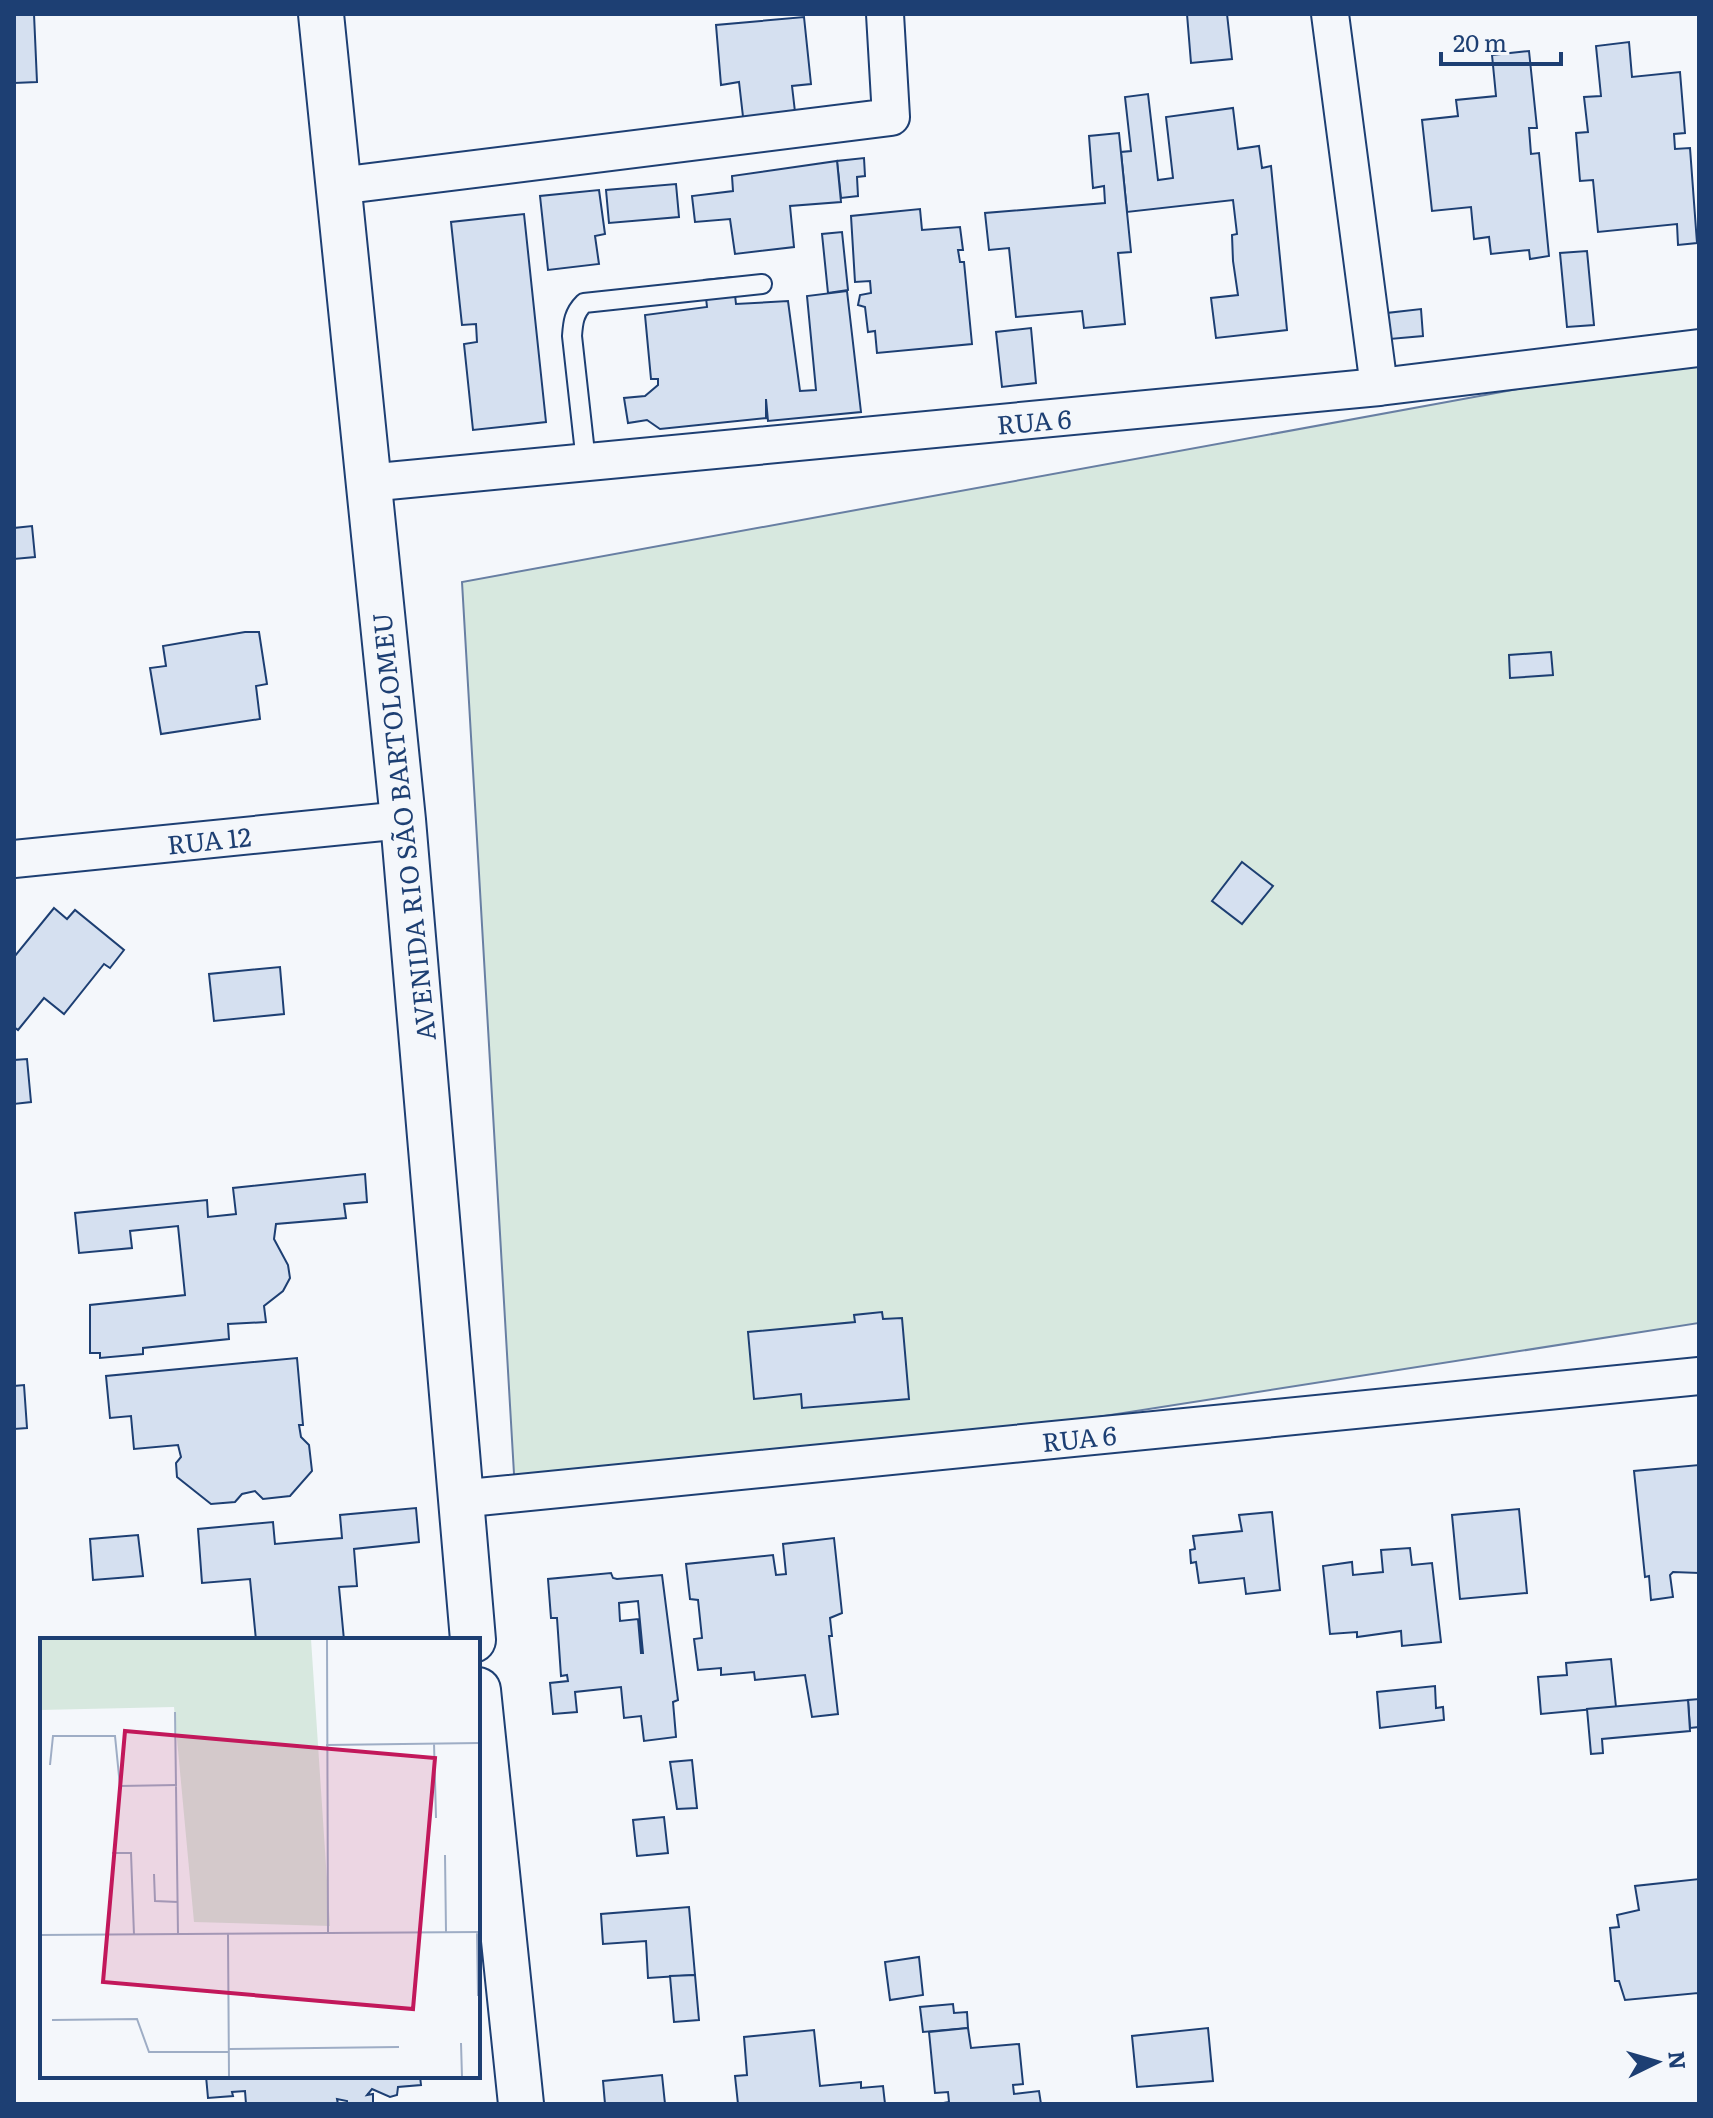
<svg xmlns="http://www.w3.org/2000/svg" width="1713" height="2118" font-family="Literata,serif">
	<rect width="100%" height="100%" fill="#f4f7fb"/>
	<polygon fill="#d7e8df" stroke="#687fa3" stroke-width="2" points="1699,356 1699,1323 516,1508 462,582"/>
	<g fill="#d5e0f0" stroke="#1d3f73" stroke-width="2" fill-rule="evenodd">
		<polygon points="14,14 34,14 37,82 14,83"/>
		<polygon points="1187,14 1227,14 1232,59 1191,63"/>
		<polygon points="804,17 811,84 792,86 797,129 745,134 739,82 721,85 716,25"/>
		<polygon points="1629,42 1632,77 1680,72 1685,133 1674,134 1675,149 1690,148 1697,243 1678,245 1677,224 1598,232 1593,180 1580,181 1576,133 1588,132 1584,97 1601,96 1596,46"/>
		<polygon points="1529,51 1537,128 1529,128 1531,154 1539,153 1549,256 1530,259 1529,250 1491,254 1489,237 1474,239 1471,207 1432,211 1422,120 1458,116 1456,100 1496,96 1492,55"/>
		<polygon points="1148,94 1158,180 1173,178 1166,117 1233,108 1238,149 1259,146 1262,168 1271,166 1287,330 1216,338 1211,298 1238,295 1233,261 1232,235 1237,234 1233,200 1127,212 1121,152 1131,151 1125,97"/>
		<polygon points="1119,133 1131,252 1118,253 1125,324 1084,328 1082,311 1016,317 1009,248 989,250 985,213 1105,203 1104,186 1093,188 1089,136"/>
		<polygon points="864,158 865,176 857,177 858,196 841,198 837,161"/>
		<polygon points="837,161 841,202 790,206 794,247 735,254 730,219 695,222 692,196 733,191 732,176"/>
		<polygon points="676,184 679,217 609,223 606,190"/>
		<polygon points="599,190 605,234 595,236 599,264 548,270 540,196"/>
		<polygon points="920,209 922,230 960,227 963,250 958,250 960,262 964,262 972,344 877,353 875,331 868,332 865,307 858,305 860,295 871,293 870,281 855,282 851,216"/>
		<polygon points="524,214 546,422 473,430 464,344 477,342 476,324 462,325 451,222"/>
		<polygon points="842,232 848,290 828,293 822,234"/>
		<polygon points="1587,251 1594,325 1567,327 1560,253"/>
		<polygon points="733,277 736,304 788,301 800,391 816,390 807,296 847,291 861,412 768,421 766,399 766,418 660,429 647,420 628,423 624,398 645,396 658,385 658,379 651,379 645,315 707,307 704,280"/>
		<polygon points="1421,309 1423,336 1390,339 1387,313"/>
		<polygon points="1031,328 1036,383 1002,387 996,332"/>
		<polygon points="32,526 35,557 14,559 14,528"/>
		<polygon points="245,632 259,632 267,684 256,686 260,719 161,734 150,668 166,666 163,646"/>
		<polygon points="1551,652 1553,675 1510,678 1509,655"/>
		<polygon points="1242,862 1273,886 1242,924 1212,901"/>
		<polygon points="54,908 67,919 75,910 124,950 110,968 104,964 64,1014 44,998 18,1030 14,1027 14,957"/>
		<polygon points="280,967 284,1014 214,1021 209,974"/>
		<polygon points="27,1059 31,1102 14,1104 14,1060"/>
		<polygon points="365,1174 367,1202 344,1204 346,1218 276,1224 274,1239 288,1265 290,1278 283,1291 264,1306 266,1322 228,1324 229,1339 143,1348 143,1354 100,1358 100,1353 90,1353 90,1305 185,1295 178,1226 130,1231 132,1248 79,1253 75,1213 207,1200 208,1217 236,1214 233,1188"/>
		<polygon points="882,1312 883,1319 902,1318 909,1399 802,1408 801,1394 754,1399 748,1332 855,1322 854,1315"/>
		<polygon points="297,1358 303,1425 299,1425 301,1437 309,1445 312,1471 290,1496 263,1499 255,1491 242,1494 235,1502 211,1504 177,1477 176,1463 181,1457 178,1445 134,1449 131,1416 110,1418 106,1376"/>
		<polygon points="24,1385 27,1428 14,1429 14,1386"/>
		<polygon points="1699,1465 1699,1573 1673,1572 1670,1575 1673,1597 1651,1600 1649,1576 1645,1577 1634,1471"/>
		<polygon points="416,1508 419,1542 354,1549 357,1586 339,1587 344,1640 256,1640 250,1579 202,1583 198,1529 273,1522 275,1544 318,1540 342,1538 340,1515"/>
		<polygon points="1519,1509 1527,1593 1460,1599 1452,1515"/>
		<polygon points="1272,1512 1280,1590 1246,1594 1244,1578 1199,1583 1196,1562 1191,1563 1190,1550 1195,1549 1193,1536 1242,1531 1239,1515"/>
		<polygon points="138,1535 143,1576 93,1580 90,1539"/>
		<polygon points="834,1538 842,1613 830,1618 832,1636 829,1636 838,1714 812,1717 805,1675 755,1680 754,1672 721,1675 721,1668 698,1670 694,1639 702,1638 698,1600 690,1599 686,1564 773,1555 776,1575 786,1574 783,1544"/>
		<polygon points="1410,1548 1412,1565 1432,1563 1441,1642 1402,1646 1401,1631 1357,1637 1357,1632 1330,1634 1323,1566 1352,1562 1353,1575 1383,1572 1381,1550"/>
		<path d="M611 1573 613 1578 617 1579 662 1575 678 1700 673 1702 676 1737 644 1741 641 1716 624 1718 621 1687 575 1692 577 1712 553 1714 550 1683 568 1681 567 1675 561 1676 557 1618H551L548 1579ZM638 1601 643 1653H641L638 1619 620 1621 619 1603Z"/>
		<polygon points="1611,1659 1616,1707 1541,1714 1538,1677 1567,1675 1566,1663"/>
		<polygon points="1435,1686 1436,1708 1443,1707 1444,1720 1380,1728 1377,1692"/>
		<polygon points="1699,1699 1699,1727 1690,1728 1688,1700"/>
		<polygon points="1688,1700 1690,1731 1602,1739 1603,1753 1591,1754 1587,1709"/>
		<polygon points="692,1760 697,1808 677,1809 670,1762"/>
		<polygon points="664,1817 668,1853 637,1856 633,1820"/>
		<polygon points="1699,1879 1699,1996 1698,1993 1625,2000 1619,1981 1615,1981 1610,1928 1619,1927 1617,1915 1639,1910 1635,1886"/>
		<polygon points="689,1907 695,1975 648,1978 646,1941 603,1944 601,1914"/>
		<polygon points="919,1957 923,1995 890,2000 885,1962"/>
		<polygon points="695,1975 699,2020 674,2022 670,1976"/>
		<polygon points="953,2004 954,2013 967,2012 968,2028 923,2032 920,2007"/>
		<polygon points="968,2028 971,2048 1019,2044 1023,2084 1013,2085 1014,2094 1039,2091 1041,2104 938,2104 949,2102 948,2092 935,2093 929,2032"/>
		<polygon points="1208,2028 1213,2081 1137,2087 1132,2036"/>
		<polygon points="814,2030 820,2086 861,2082 861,2088 883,2086 885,2104 738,2104 735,2076 747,2075 744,2037"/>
		<polygon points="662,2075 665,2104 605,2104 603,2081"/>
		<polygon points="206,2076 420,2076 421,2085 398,2087 397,2095 390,2097 372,2089 367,2095 373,2094 373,2104 347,2104 347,2101 337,2099 338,2104 246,2104 245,2091 232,2092 233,2096 208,2098"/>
	</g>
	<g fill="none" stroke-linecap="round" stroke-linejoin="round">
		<g stroke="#1d3f73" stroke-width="22">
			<path id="lane" d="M586 462 572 336C573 322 574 313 584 303L762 284"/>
		</g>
		<g stroke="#1d3f73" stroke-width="40">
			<g id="street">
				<polyline points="1330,14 1379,387"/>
				<polyline points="338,186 891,117 885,14"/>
				<polyline points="367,483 1379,387 1699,348"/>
				<polyline points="14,859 403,820"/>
				<polyline points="458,1499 1699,1376"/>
			</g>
		</g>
		<g stroke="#1d3f73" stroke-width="48">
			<g id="secondary">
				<polyline points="321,14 403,820 473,1640"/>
				<polyline points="478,1690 521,2104"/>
			</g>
		</g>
		<use href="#lane" stroke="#f4f7fb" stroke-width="18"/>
		<use href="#street" stroke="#f4f7fb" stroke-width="36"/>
		<use href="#secondary" stroke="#f4f7fb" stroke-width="44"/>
	</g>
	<g text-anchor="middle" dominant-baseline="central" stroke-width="6" stroke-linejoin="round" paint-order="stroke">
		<g font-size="26" fill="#1d3f73" stroke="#f4f7fb">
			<text transform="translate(1034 420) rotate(-5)">RUA 6</text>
			<text transform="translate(402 827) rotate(-96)">AVENIDA RIO SÃO BARTOLOMEU</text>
			<text transform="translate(209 839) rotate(-6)">RUA 12</text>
			<text transform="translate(1079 1437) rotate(-6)">RUA 6</text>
		</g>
	</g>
	<g transform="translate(40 1638)">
		<rect width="440" height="440" fill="#f4f7fb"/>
		<path d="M0 1H271L290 288 154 284 134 69 0 72Z" fill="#d7e8df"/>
		<path fill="none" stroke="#9eadc5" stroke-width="2" d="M287 1 288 296M135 74 138 297M394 105 396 180M286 107 440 105M10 127 13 98H75L80 148 137 147M72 215H91L94 297M405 217 406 294M114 236 115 263 138 264M437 294 438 358M188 296 189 439M0 297 440 294M12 382 97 381 109 414H189M421 405 422 439M189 411 359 409"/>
		<path fill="#c2185b" fill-opacity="0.15" stroke="#c2185b" stroke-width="4" d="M85 93 395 120 373 371 63 344Z"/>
		<rect width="440" height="440" fill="none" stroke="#1d3f73" stroke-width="4"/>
	</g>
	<rect width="1713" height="2118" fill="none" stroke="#1d3f73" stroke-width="32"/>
	<g transform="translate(1657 2062) rotate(85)" stroke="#f4f7fb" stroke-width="6" paint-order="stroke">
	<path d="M0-6L14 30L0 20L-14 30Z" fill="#1d3f73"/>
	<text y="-12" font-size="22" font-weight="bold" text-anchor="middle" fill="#1d3f73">N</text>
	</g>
	<path d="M1441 52v12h120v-12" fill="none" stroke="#1d3f73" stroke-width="4"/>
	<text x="1453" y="52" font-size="24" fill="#1d3f73" stroke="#f4f7fb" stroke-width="6" paint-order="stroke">20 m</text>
</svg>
